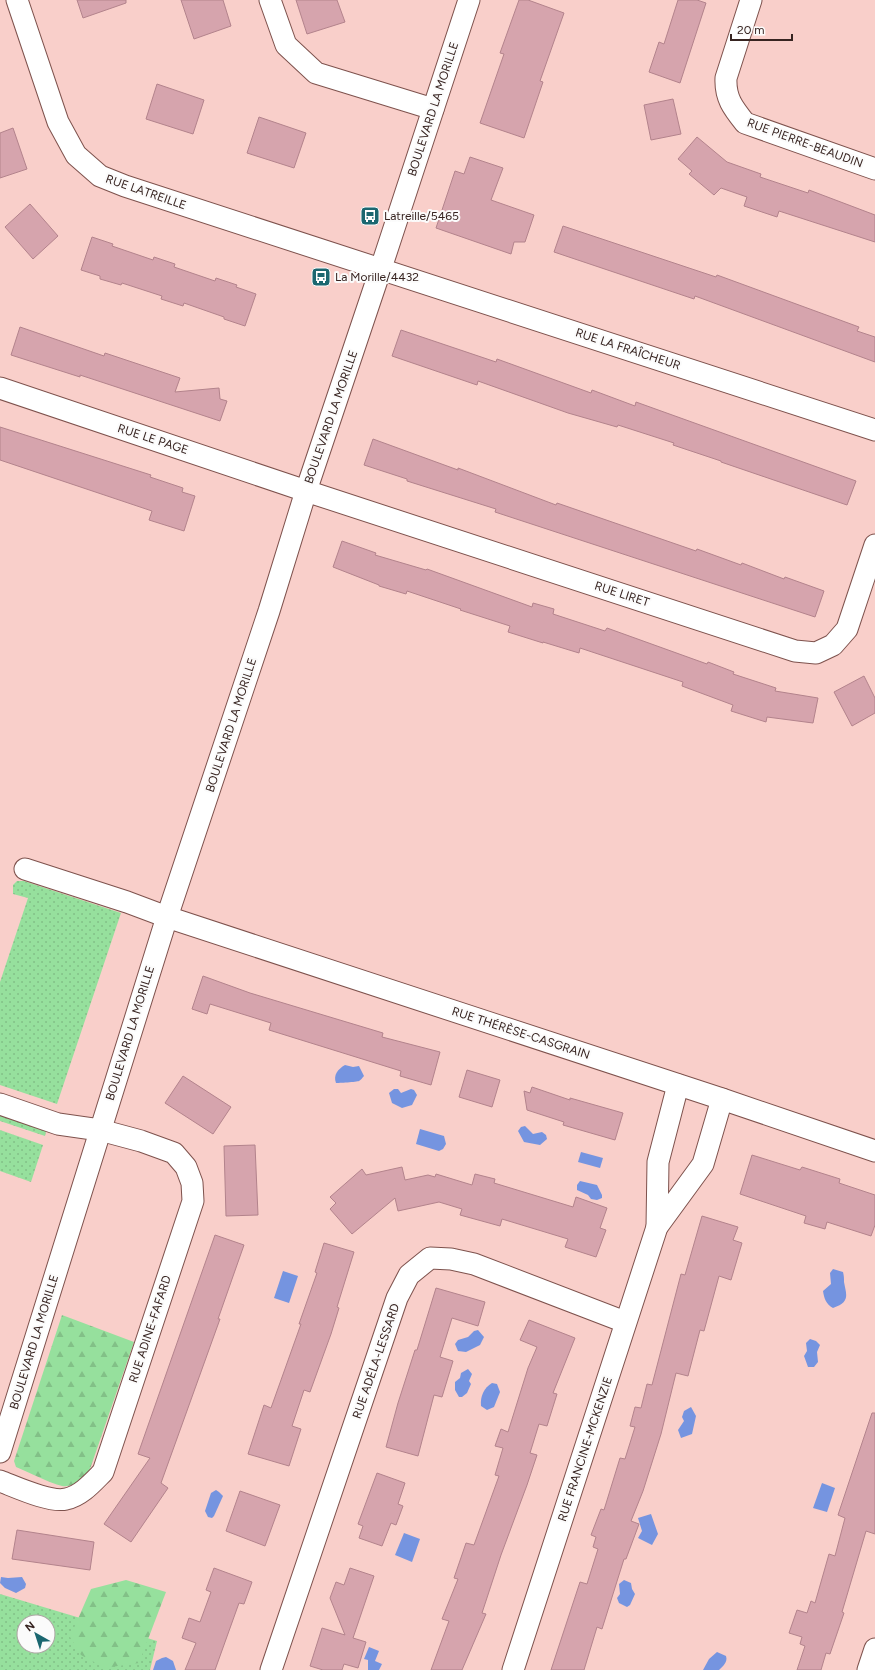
<svg xmlns="http://www.w3.org/2000/svg" width="875" height="1670" font-family="Figtree,sans-serif">
	<defs>
		<pattern id="grass-dots" width="8" height="8" patternUnits="userSpaceOnUse"><rect width="8" height="8" fill="#96e09d"/><path d="M2 2h.1M6 6h.1" fill="none" stroke="#82c087" stroke-width="1.8" stroke-linecap="round"/></pattern>
		<pattern id="forest-firs" width="22" height="20" patternUnits="userSpaceOnUse"><rect width="22" height="20" fill="#96e09d"/><path d="M5 1l3.5 6h-7zM16 11l3.5 6h-7z" fill="#82c087"/></pattern>
	</defs>
	<rect width="100%" height="100%" fill="#f9cfca"/>
	<g fill="url(#grass-dots)" fill-rule="evenodd">
		<polygon points="17,881 24,881 121,913 57,1104 0,1085 0,982 28,898 13,894 13,885"/>
		<polygon points="0,1112 47,1127 45,1136 0,1121"/>
		<polygon points="0,1130 43,1145 31,1182 0,1171"/>
		<path d="M0 1594 157 1641 150 1670H0ZM24 1622H48V1646H24Z"/>
	</g>
	<g fill="url(#forest-firs)">
		<path d="M62 1315 134 1342 90 1469C85 1478 74 1488 62 1486 49 1483 29 1472 16 1467L14 1461Z"/>
		<polygon points="126,1580 166,1592 139,1663 104,1668 81,1655 70,1637 91,1589"/>
	</g>
	<g fill="#7594e0">
		<path d="M345 1065 353 1067 359 1066 364 1076C362 1078 361 1080 359 1081 357 1082 338 1083 336 1083 333 1075 338 1069 345 1065Z"/>
		<polygon points="394,1089 398,1089 401,1093 411,1089 414,1090 417,1095 412,1105 402,1108 392,1103 389,1093"/>
		<polygon points="525,1126 533,1134 542,1132 546,1135 547,1139 540,1145 524,1142 518,1131 521,1127"/>
		<polygon points="420,1129 444,1136 446,1144 443,1149 439,1151 416,1144"/>
		<polygon points="581,1152 603,1158 600,1168 578,1162"/>
		<polygon points="580,1181 597,1185 602,1195 602,1198 597,1200 591,1199 588,1195 577,1190 577,1185"/>
		<path d="M833 1269 843 1272C844 1276 844 1278 844 1282 846 1294 851 1302 833 1308 826 1304 824 1298 823 1291L831 1284 830 1273Z"/>
		<polygon points="283,1271 298,1276 289,1303 274,1298"/>
		<polygon points="478,1330 484,1337 480,1345 466,1352 458,1351 455,1344 458,1340 468,1337 474,1331"/>
		<polygon points="810,1339 816,1341 820,1345 817,1352 818,1362 814,1367 808,1367 804,1356 807,1351 806,1343"/>
		<polygon points="468,1369 472,1374 469,1381 471,1384 467,1393 462,1397 459,1397 455,1390 455,1382 460,1378 461,1373"/>
		<path d="M492 1383 497 1384 500 1392 494 1407 487 1410 481 1406C480 1396 484 1388 492 1383Z"/>
		<polygon points="691,1407 696,1416 692,1434 681,1438 678,1430 684,1421 682,1417 684,1411"/>
		<polygon points="822,1483 835,1488 827,1512 813,1508"/>
		<polygon points="216,1490 219,1492 223,1496 214,1516 212,1518 208,1517 205,1511 211,1493"/>
		<polygon points="651,1514 658,1534 652,1545 638,1538 642,1531 638,1518"/>
		<polygon points="404,1533 420,1539 412,1562 395,1555"/>
		<polygon points="1,1577 8,1578 22,1577 26,1584 25,1588 16,1593 5,1588 0,1583"/>
		<polygon points="624,1580 631,1583 632,1589 635,1594 630,1605 627,1607 619,1603 617,1598 620,1594 619,1584"/>
		<polygon points="369,1647 379,1651 375,1661 382,1664 379,1670 368,1670 368,1660 364,1659"/>
		<path d="M717 1652 726 1656C728 1662 723 1666 719 1670H703L709 1659Z"/>
		<polygon points="166,1657 173,1661 176,1670 153,1670 156,1661 162,1658"/>
	</g>
	<g fill="#d6a4ad" stroke="#b3838c">
		<polygon points="77,0 126,0 126,3 83,18"/>
		<polygon points="181,0 223,0 231,26 194,39"/>
		<polygon points="296,0 337,0 345,22 307,34"/>
		<polygon points="519,0 528,0 564,13 540,81 543,82 524,138 480,123 504,54 500,53"/>
		<polygon points="678,0 697,0 706,3 680,83 649,72 659,42 664,44"/>
		<polygon points="157,84 204,100 193,134 146,119"/>
		<polygon points="673,99 681,134 651,140 644,105"/>
		<polygon points="259,117 306,133 294,168 247,153"/>
		<polygon points="13,128 27,169 0,178 0,133"/>
		<polygon points="697,137 727,162 761,174 760,177 808,193 809,190 875,215 875,242 779,211 777,217 744,206 747,197 721,188 714,195 689,174 692,171 678,159"/>
		<polygon points="470,157 503,168 491,200 534,215 525,242 514,242 511,254 436,228 455,171 464,174"/>
		<polygon points="30,204 58,236 33,259 5,227"/>
		<polygon points="563,226 716,277 717,275 859,327 857,331 875,337 875,362 695,296 694,299 554,252"/>
		<polygon points="92,237 113,244 112,246 153,260 154,257 175,264 174,267 215,281 216,278 237,285 236,287 256,294 245,326 224,319 224,317 184,303 183,306 161,299 162,296 122,283 121,285 100,279 100,276 81,270"/>
		<polygon points="20,327 104,356 105,353 180,378 175,392 219,388 220,399 227,401 220,421 80,375 80,377 11,355"/>
		<polygon points="401,330 496,362 497,359 591,393 592,390 635,406 636,402 856,481 847,505 721,462 721,461 673,445 674,443 618,425 617,427 568,413 478,381 477,385 392,356"/>
		<polygon points="0,427 151,475 150,477 183,488 182,492 195,496 184,531 149,520 152,511 0,460"/>
		<polygon points="373,439 458,470 458,468 556,505 557,503 696,551 697,549 741,565 742,563 784,579 785,577 824,591 815,617 495,512 496,509 407,481 407,479 364,465"/>
		<polygon points="342,541 376,553 375,555 426,570 427,569 532,607 533,603 554,609 553,614 605,631 607,628 707,664 708,662 734,672 733,674 776,688 775,691 818,698 813,723 767,717 766,722 731,711 733,705 682,686 683,682 580,648 579,653 543,642 543,643 508,632 510,626 460,610 461,609 407,591 406,594 379,586 379,585 333,567"/>
		<polygon points="864,676 875,698 875,713 852,726 834,692"/>
		<polygon points="203,976 250,993 383,1033 382,1037 440,1052 431,1085 400,1076 401,1071 269,1030 271,1023 210,1004 207,1014 192,1009"/>
		<polygon points="467,1070 500,1080 492,1107 459,1097"/>
		<polygon points="183,1076 231,1107 213,1134 165,1103"/>
		<polygon points="532,1087 570,1100 570,1098 623,1113 615,1140 563,1125 564,1122 527,1110 524,1091 530,1093"/>
		<polygon points="255,1145 258,1215 226,1216 224,1146"/>
		<polygon points="752,1155 800,1170 802,1167 840,1179 839,1183 875,1195 875,1225 871,1236 827,1222 825,1229 804,1223 806,1216 740,1194"/>
		<polygon points="402,1167 405,1180 428,1175 435,1177 436,1174 472,1185 475,1174 495,1179 494,1183 573,1207 576,1197 607,1208 600,1228 606,1230 596,1257 565,1247 568,1239 502,1219 500,1226 460,1215 462,1209 439,1202 398,1211 395,1198 352,1234 330,1209 336,1203 330,1197 362,1169 366,1175"/>
		<polygon points="702,1216 738,1227 733,1240 742,1243 731,1280 719,1276 704,1331 700,1330 688,1376 676,1373 661,1434 643,1491 631,1521 639,1524 626,1559 624,1559 602,1629 597,1627 584,1670 551,1670 580,1582 587,1584 598,1549 593,1547 596,1537 591,1535 601,1509 604,1510 620,1458 625,1459 635,1427 630,1426 635,1407 641,1408 647,1384 652,1385 681,1274 685,1275"/>
		<polygon points="215,1235 244,1245 218,1319 220,1319 161,1483 168,1488 131,1542 104,1524 150,1458 138,1454"/>
		<polygon points="324,1243 354,1252 337,1307 339,1308 331,1334 310,1392 304,1390 292,1426 301,1429 289,1466 248,1454 264,1405 271,1408 301,1324 299,1324 317,1273 315,1272"/>
		<polygon points="436,1288 485,1302 478,1326 452,1318 440,1357 453,1361 442,1397 434,1395 418,1456 386,1447 398,1403 415,1350 417,1350"/>
		<polygon points="529,1320 575,1338 553,1393 557,1394 547,1426 539,1424 530,1453 537,1455 527,1485 501,1555 482,1613 486,1614 462,1670 431,1670 449,1621 442,1619 458,1579 454,1578 466,1543 474,1545 499,1476 495,1475 503,1448 495,1446 501,1429 508,1432 528,1368 537,1347 520,1340"/>
		<polygon points="872,1413 875,1413 875,1534 866,1531 842,1612 844,1613 830,1654 826,1653 821,1670 797,1670 805,1646 800,1644 802,1637 789,1633 797,1610 807,1613 811,1601 815,1603 829,1554 835,1556 845,1518 838,1515"/>
		<polygon points="377,1473 405,1483 398,1504 403,1506 396,1525 391,1523 382,1546 359,1538 363,1526 358,1524"/>
		<polygon points="240,1491 280,1505 265,1546 226,1531"/>
		<polygon points="17,1530 94,1542 90,1570 12,1559"/>
		<polygon points="214,1568 252,1582 244,1604 239,1603 215,1670 185,1670 196,1643 182,1638 189,1618 200,1622 211,1592 206,1590"/>
		<polygon points="350,1568 374,1576 353,1638 366,1642 358,1668 344,1664 342,1670 323,1670 310,1666 322,1628 345,1635 330,1598 336,1582 344,1585"/>
	</g>
	<g fill="none" stroke-linecap="round" stroke-linejoin="round">
		<g stroke="#7e524d" stroke-width="23">
			<g id="minor">
				<polyline points="17,0 58,122 76,155 100,176 125,186 875,430"/>
				<polyline points="270,0 286,45 316,73 433,109"/>
				<path d="M751 0 726 78C725 98 733 108 745 123L875 169"/>
				<polyline points="0,388 306,491 795,651 816,653 833,645 847,629 875,545"/>
				<polyline points="25,869 127,902 167,917 722,1099 875,1151"/>
				<path d="M0 1104 58 1124 100 1130 141 1141 174 1153 186 1167 192 1183 193 1201 103 1472C93 1482 81 1496 66 1499 50 1503 16 1487 0 1481"/>
				<polyline points="657,1227 658,1162 678,1085"/>
				<polyline points="0,1452 167,917 269,611 306,491 381,268 469,0"/>
				<polyline points="271,1670 397,1298 409,1275 430,1258 451,1259 474,1264 625,1322"/>
				<polyline points="513,1670 657,1227 703,1164 722,1099"/>
				<polyline points="868,1670 875,1649"/>
			</g>
		</g>
		<use href="#minor" stroke="#fff" stroke-width="21"/>
	</g>
	<defs>
		<g id="bus-square" transform="scale(1)"><rect x="-9" y="-9" width="18" height="18" rx="4" fill="#1b6770" stroke="#fbfbfb"/><path d="M-5-6H5V4H4V6H2V4H-2V6H-4V4H-5ZM-3.5-4V0h7V-4ZM-3.5 1.2v1.5H-2V1.2ZM2 1.2v1.5H3.5V1.2Z" fill="#fff"/></g>
	</defs>
	<g fill-rule="evenodd">
		<use href="#bus-square" x="370" y="216"/>
		<use href="#bus-square" x="321" y="277"/>
	</g>
	<g text-anchor="middle" dominant-baseline="central" stroke-width="4" stroke-linejoin="round" paint-order="stroke">
		<g font-size="12" fill="#372421" stroke="#fbfbfb">
			<text transform="translate(433 109) rotate(-72)">BOULEVARD LA MORILLE</text>
			<text transform="translate(805 143) rotate(20)">RUE PIERRE-BEAUDIN</text>
			<text transform="translate(146 192) rotate(19)">RUE LATREILLE</text>
			<text transform="translate(628 349) rotate(18)">RUE LA FRAÎCHEUR</text>
			<text transform="translate(331 417) rotate(-71)">BOULEVARD LA MORILLE</text>
			<text transform="translate(153 439) rotate(18)">RUE LE PAGE</text>
			<text transform="translate(622 594) rotate(18)">RUE LIRET</text>
			<text transform="translate(231 725) rotate(-72)">BOULEVARD LA MORILLE</text>
			<text transform="translate(130 1033) rotate(-73)">BOULEVARD LA MORILLE</text>
			<text transform="translate(521 1033) rotate(18)">RUE THÉRÈSE-CASGRAIN</text>
			<text transform="translate(150 1329) rotate(-72)">RUE ADINE-FAFARD</text>
			<text transform="translate(34 1342) rotate(-73)">BOULEVARD LA MORILLE</text>
			<text transform="translate(376 1361) rotate(-71)">RUE ADÉLA-LESSARD</text>
			<text transform="translate(585 1449) rotate(-72)">RUE FRANCINE-MCKENZIE</text>
		</g>
		<g font-size="12" fill="#372421" stroke="#fbfbfb" text-anchor="start">
			<text x="384" y="216">Latreille/5465</text>
			<text x="335" y="277">La Morille/4432</text>
		</g>
	</g>
	<g transform="translate(36 1634) rotate(321)"><circle r="19" fill="#fbfbfb" stroke="#ada5a4"/>
	<path d="M0-3L7 15L0 10L-7 15Z" fill="#1b6770"/>
	<text y="-6" font-size="11" font-weight="bold" text-anchor="middle" fill="#372421">N</text>
	</g>
	<path d="M731 34v6h61v-6" fill="none" stroke="#372421" stroke-width="2"/>
	<text x="737" y="34" font-size="12" fill="#372421" stroke="#fbfbfb" stroke-width="3" paint-order="stroke">20 m</text>
</svg>
